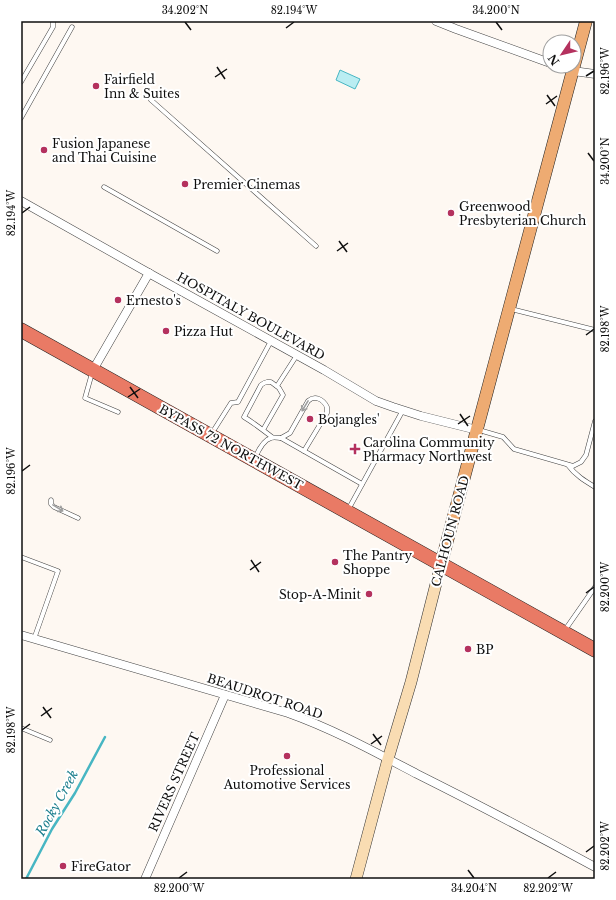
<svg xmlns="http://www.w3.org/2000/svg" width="616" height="900" font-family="'Libre Baskerville',serif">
	<rect width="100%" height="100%" fill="#fef8f2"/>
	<polygon fill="#baedf2" stroke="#47b6c3" points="340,70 360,79 355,89 336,80"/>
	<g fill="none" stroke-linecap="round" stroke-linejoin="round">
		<polyline stroke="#47b6c3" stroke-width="2.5" points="26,879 52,829 75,793 105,737"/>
		<g stroke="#424242" stroke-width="5">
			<g id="lane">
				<polyline points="21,82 53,27 53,21"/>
				<polyline points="151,100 316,246"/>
				<polyline points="21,118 72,27"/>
				<polyline points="104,187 217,251"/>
				<polyline points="511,309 595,330"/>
				<polyline points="92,373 85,398 118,412"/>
				<polyline points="277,386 297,355"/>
				<path d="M263 430 283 395 279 388 271 382H267L264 383 261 385 244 417C254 423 263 430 272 437"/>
				<polyline points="479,430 503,437 514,449 573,466 581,462 586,455 595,421"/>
				<polyline points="212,433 231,403 238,402 271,341"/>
				<path d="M281 438 290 433 308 401C315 395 323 399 327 407V413L304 451"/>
				<path d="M255 458C258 451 263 440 271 438 274 437 278 438 281 438L362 484"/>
				<path d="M568 465C575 475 585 481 595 487"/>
				<polyline points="51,500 51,504 54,507 78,518"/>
				<polyline points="348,510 403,410"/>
				<polyline points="21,557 58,571 34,639"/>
				<polyline points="565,630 595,587"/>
				<polyline points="21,728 50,740"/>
			</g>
		</g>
		<g stroke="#424242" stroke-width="9">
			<g id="street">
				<polyline points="436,21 456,29 550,63"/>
				<polyline points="559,66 573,71 595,74"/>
				<polyline points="21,201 154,276 324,370 376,401 393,407 421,416 477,430"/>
				<polyline points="93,370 149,273"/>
				<path d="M21 635 288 713C333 729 375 752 417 774 477 804 536 835 595 867"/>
				<polyline points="145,879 225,695"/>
			</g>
		</g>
		<g stroke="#313131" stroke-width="12">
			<polyline id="secondary" points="356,879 388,759 411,682 441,564"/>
		</g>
		<g stroke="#202020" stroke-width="13">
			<polyline id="primary" points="441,564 586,21"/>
		</g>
		<g stroke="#202020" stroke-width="15">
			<polyline id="highway" points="21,330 595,650"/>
		</g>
		<use href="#lane" stroke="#fff" stroke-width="4"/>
		<use href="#street" stroke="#fff" stroke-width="8"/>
		<use href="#secondary" stroke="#f9dcb2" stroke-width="11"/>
		<use href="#primary" stroke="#eeab72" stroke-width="12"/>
		<use href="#highway" stroke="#e97a65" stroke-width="14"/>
	</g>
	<defs><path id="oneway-shaft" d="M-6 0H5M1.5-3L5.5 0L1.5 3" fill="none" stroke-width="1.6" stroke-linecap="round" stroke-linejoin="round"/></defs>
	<g stroke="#9f9f9f">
		<use href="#oneway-shaft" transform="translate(305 406) rotate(121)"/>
		<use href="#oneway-shaft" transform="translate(58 508) rotate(32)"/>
	</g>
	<path fill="none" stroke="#0f0f0f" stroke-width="1.5" d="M185 22 191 30M496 22 502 30M286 28 294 22M217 67 225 79M586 76 594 71M215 77 227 69M547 95 555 106M546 104 557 96M588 153 594 161M22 213 30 207M339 241 347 252M337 251 348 243M586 335 594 329M130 387 138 398M128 397 140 389M460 414 468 426M458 424 470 416M22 471 30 465M251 560 259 572M250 570 261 562M586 593 594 587M43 707 51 718M41 716 52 708M22 730 30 724M373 734 381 745M371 744 382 736M586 852 594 846M468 870 474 878M179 878 187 872M548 878 556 872"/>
	<g fill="#b4315e" stroke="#fff" stroke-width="1.5">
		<circle cx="96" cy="86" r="4"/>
		<circle cx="44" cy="150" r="4"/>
		<circle cx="185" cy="184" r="4"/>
		<circle cx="451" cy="213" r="4"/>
		<circle cx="118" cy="300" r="4"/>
		<circle cx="166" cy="331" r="4"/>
		<circle cx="310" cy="419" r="4"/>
		<path d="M353 443h4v4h4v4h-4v4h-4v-4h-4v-4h4z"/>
		<circle cx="335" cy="562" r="4"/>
		<circle cx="369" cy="594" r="4"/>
		<circle cx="468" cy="649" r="4"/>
		<circle cx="287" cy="756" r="4"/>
		<circle cx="63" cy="866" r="4"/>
	</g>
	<g text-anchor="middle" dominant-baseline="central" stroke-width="4" stroke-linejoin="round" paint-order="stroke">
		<g font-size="12" fill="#0f0f0f" stroke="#fff" text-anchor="start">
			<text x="104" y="79">Fairfield<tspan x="104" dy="14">Inn &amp; Suites</tspan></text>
			<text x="52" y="143">Fusion Japanese<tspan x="52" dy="14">and Thai Cuisine</tspan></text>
			<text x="193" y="184">Premier Cinemas</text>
			<text x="459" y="206">Greenwood<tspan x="459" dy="14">Presbyterian Church</tspan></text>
			<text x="126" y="300">Ernesto's</text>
			<text x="174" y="331">Pizza Hut</text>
			<text x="318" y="419">Bojangles'</text>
			<text x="363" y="442">Carolina Community<tspan x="363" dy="14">Pharmacy Northwest</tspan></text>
			<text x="343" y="555">The Pantry<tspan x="343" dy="14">Shoppe</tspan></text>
			<text x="361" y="594" text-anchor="end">Stop-A-Minit</text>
			<text x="476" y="649">BP</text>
			<text x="287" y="770" text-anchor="middle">Professional<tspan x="287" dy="14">Automotive Services</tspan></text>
			<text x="71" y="866">FireGator</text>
		</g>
		<g font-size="12" fill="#0f0f0f" stroke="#fff">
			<text transform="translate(251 316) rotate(29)">HOSPITALY BOULEVARD</text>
			<text transform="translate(231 447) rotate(29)">BYPASS 72 NORTHWEST</text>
			<text transform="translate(450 531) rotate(-75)">CALHOUN ROAD</text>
			<text transform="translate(265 696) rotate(18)">BEAUDROT ROAD</text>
			<text transform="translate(174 782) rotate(-66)">RIVERS STREET</text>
		</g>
		<g font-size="13" font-style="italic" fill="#208190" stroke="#fff">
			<text transform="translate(57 803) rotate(-61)">Rocky Creek</text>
		</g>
	</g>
	<rect width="616" height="900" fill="none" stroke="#ffffff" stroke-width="44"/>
	<g transform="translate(562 54) rotate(235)"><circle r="19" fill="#ffffff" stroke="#9f9f9f"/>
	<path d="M0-3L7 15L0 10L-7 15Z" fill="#b4315e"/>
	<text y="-6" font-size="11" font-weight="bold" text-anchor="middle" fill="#0f0f0f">N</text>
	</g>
	<rect x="22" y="22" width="572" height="856" fill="none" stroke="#0f0f0f" stroke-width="1.5"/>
	<g font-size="10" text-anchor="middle" fill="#0f0f0f">
		<text x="185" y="14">34.202°N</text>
		<text x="294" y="14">82.194°W</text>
		<text x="496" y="14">34.200°N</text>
		<text transform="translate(605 71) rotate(-90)" y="4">82.196°W</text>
		<text transform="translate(605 161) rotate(-90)" y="4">34.200°N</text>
		<text transform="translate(11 213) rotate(-90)" y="4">82.194°W</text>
		<text transform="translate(605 329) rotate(-90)" y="4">82.198°W</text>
		<text transform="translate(11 471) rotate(-90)" y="4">82.196°W</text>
		<text transform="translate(605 587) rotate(-90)" y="4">82.200°W</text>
		<text transform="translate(11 730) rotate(-90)" y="4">82.198°W</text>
		<text transform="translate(605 846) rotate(-90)" y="4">82.202°W</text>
		<text x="179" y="892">82.200°W</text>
		<text x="474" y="892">34.204°N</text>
		<text x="548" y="892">82.202°W</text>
	</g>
</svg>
